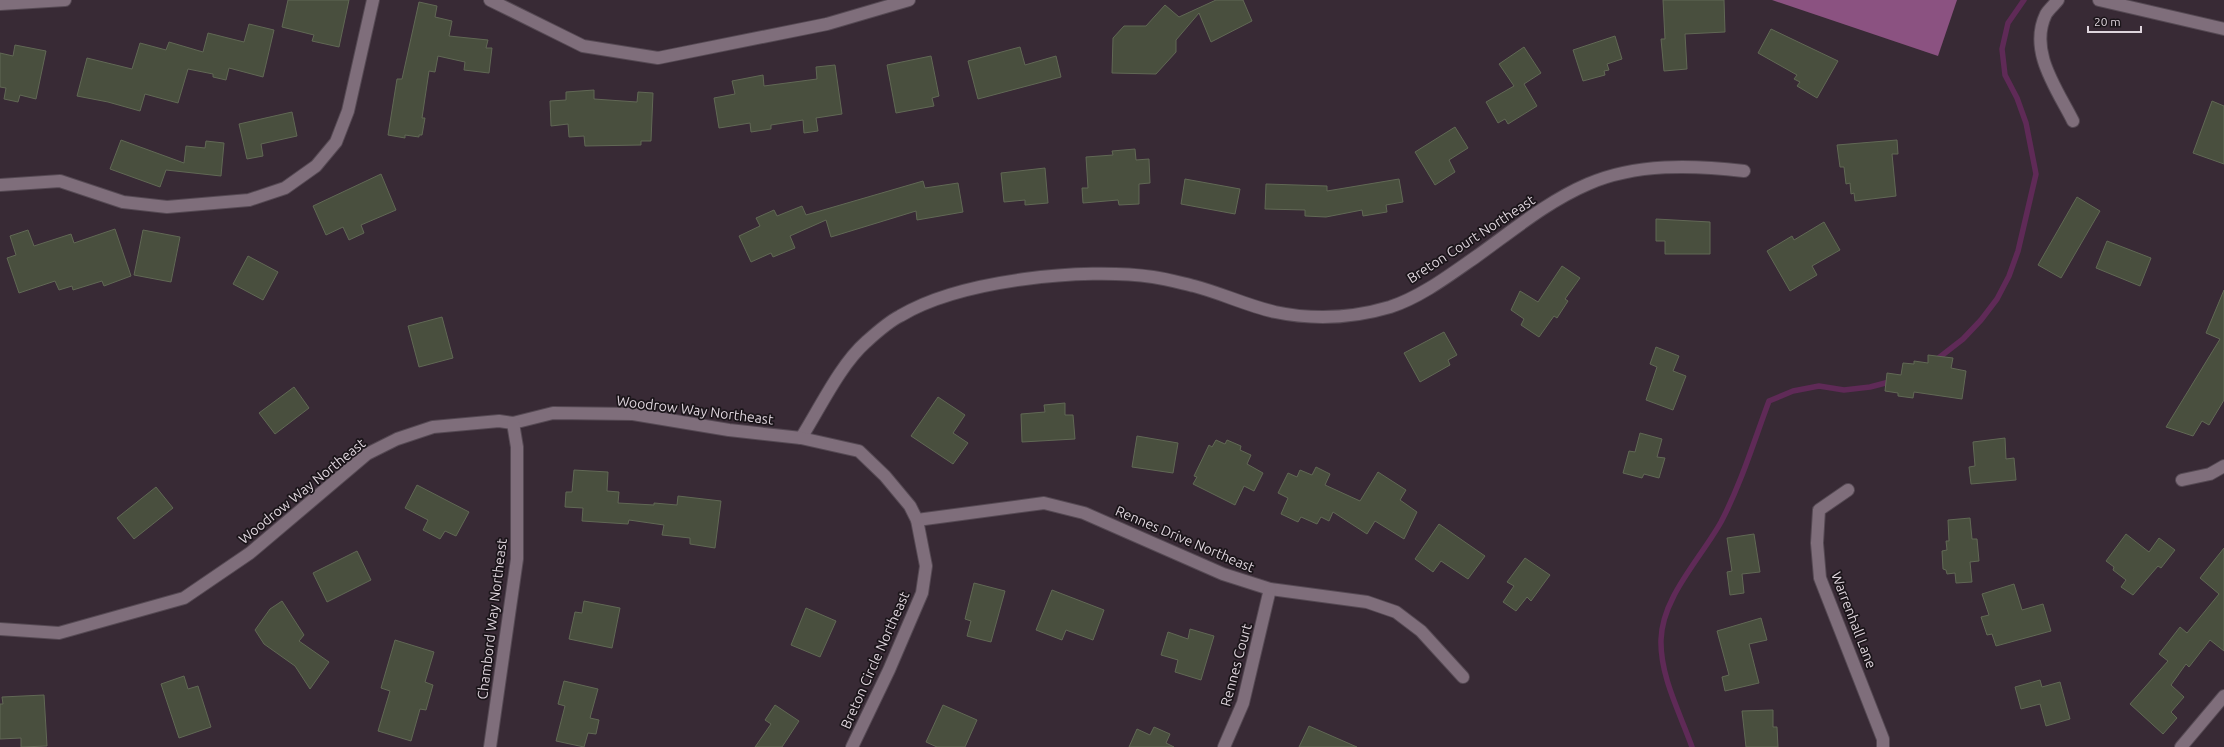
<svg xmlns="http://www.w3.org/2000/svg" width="2224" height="747" font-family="Ubuntu,sans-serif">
	<rect width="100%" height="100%" fill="#382a35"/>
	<polygon fill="#8b5281" points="1772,0 1957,0 1938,56"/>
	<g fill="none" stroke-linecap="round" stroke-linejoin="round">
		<g stroke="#5f2a57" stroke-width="5.5">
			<polyline points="1936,360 1963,339 1981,320 1997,299 2009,276 2018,251 2036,174 2026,123 2017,98 2005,75 2002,49 2008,23 2024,0"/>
			<path d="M1692 747C1680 713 1660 676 1661 640 1662 597 1701 558 1721 522 1741 484 1754 441 1769 401L1793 391 1819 386 1844 390 1870 387 1893 381"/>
		</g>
	</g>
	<g fill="#494f3e" stroke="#616855">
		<polygon points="288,0 349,0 339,47 312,41 314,35 282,27"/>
		<polygon points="1216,0 1243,0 1252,21 1211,42 1199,13 1176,40 1176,52 1156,74 1112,73 1113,38 1124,26 1146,26 1165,5 1179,17"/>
		<polygon points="1663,0 1724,0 1725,32 1685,34 1687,69 1664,71 1661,39 1665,39"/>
		<polygon points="419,2 437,6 435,17 452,21 449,36 488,40 486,48 492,48 489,73 464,70 465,62 438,56 435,72 429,71 422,118 425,118 422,135 419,135 419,137 405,135 405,138 388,135 397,79 402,79"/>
		<polygon points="249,24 274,30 263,77 229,68 226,80 213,77 213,74 188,69 178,103 145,94 140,111 108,102 77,96 87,58 132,69 140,43 166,50 169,42 203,52 208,33 244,42"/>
		<polygon points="1771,29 1838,61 1817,98 1797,86 1800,82 1794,79 1797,75 1758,53"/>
		<polygon points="1615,36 1622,59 1607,64 1609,70 1604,71 1605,75 1583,81 1573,50"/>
		<polygon points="15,45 46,51 36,99 20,95 18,102 4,99 6,88 0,87 0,53 13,56"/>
		<polygon points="1020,47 1025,65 1056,56 1061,77 978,99 968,61"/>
		<polygon points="1524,47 1541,73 1524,84 1537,106 1508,124 1505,119 1498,123 1486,102 1514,86 1499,64"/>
		<polygon points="931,56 939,96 932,98 934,106 896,113 887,65"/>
		<polygon points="835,65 842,114 816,118 818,131 804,133 803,120 771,125 771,129 751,132 750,123 719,128 714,98 735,94 732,81 763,75 764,86 817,79 816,67"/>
		<polygon points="594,90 594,99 637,102 638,92 653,93 651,141 641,141 641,145 585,146 584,136 569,137 568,124 551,126 550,101 566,100 566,92"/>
		<polygon points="2212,101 2224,106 2224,164 2193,153"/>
		<polygon points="292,112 297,136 261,144 263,156 247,159 239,124"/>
		<polygon points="1455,127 1468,148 1449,160 1455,172 1435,185 1415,152"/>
		<polygon points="121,140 184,163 186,146 205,148 206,141 224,143 221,176 166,170 160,187 110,169"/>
		<polygon points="1897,140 1898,154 1892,154 1896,196 1855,201 1854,193 1851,194 1850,183 1846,184 1844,167 1840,167 1837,145"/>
		<polygon points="1135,149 1136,160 1149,159 1150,183 1139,184 1139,204 1119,205 1118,200 1083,203 1082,188 1088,188 1086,157 1113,155 1112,151"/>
		<polygon points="1045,168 1048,203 1025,205 1025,200 1004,202 1001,173"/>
		<polygon points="381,174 396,210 361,225 364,233 349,240 343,227 326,235 313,206"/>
		<polygon points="1185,179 1240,189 1235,214 1181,204"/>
		<polygon points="1399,179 1403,202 1386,205 1387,212 1363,216 1362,210 1326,217 1305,216 1305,210 1265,209 1266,184 1327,186 1327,191"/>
		<polygon points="923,181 925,188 958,183 963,212 917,220 916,211 831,237 826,220 790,236 795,248 773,257 771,253 751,262 739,236 760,226 756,218 774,210 777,216 802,206 806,215"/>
		<polygon points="2077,197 2100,211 2061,278 2038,265"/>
		<polygon points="1656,219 1710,222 1710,254 1665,254 1665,241 1656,241"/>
		<polygon points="1824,222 1840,250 1812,266 1817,275 1790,291 1767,251 1792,236 1794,240"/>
		<polygon points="115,229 131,276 104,286 102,281 73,290 72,286 59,290 55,281 19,293 7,258 16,255 10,236 28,230 34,246 71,234 74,243"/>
		<polygon points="143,230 180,237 171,282 134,275"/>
		<polygon points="2107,241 2151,258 2140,286 2096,268"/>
		<polygon points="248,256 278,272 263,300 233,284"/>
		<polygon points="1562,266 1580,278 1565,299 1568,301 1557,318 1554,316 1539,337 1521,325 1524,319 1511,310 1520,291 1538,302"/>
		<polygon points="2224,290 2224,400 2209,425 2202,421 2193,436 2166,427 2220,339 2206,333"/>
		<polygon points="442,317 453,358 419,367 408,326"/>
		<polygon points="1444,332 1457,355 1448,360 1450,365 1420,382 1404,353"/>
		<polygon points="1656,347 1679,356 1673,371 1686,376 1673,410 1646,400 1657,367 1650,364"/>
		<polygon points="1928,355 1953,358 1951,368 1966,371 1962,399 1914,392 1913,398 1898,396 1898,393 1885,391 1887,373 1901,375 1903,363 1914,364 1914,361 1928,363"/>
		<polygon points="294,387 309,408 275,434 259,413"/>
		<polygon points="938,397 965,415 953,433 968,443 953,464 911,436"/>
		<polygon points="1065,403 1065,415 1073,415 1075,439 1022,442 1021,414 1045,412 1044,405"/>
		<polygon points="1640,433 1662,439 1657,457 1665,458 1659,478 1644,474 1642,478 1623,473 1629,451 1635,452"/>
		<polygon points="1137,436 1178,443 1173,473 1132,467"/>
		<polygon points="2005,438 2006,459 2014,458 2016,480 1971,484 1969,467 1975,466 1973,442"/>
		<polygon points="1216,440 1225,444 1227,440 1241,446 1240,450 1251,455 1247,464 1263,473 1254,491 1244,486 1235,505 1193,484 1197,477 1194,476 1209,445 1212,447"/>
		<polygon points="1316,467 1330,474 1325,485 1360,501 1378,472 1406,490 1400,500 1417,512 1404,539 1375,521 1367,534 1333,512 1329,521 1321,517 1317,524 1301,517 1298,522 1281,514 1288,498 1278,493 1288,473 1297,477 1300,470 1312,475"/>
		<polygon points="574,470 608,472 607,491 619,492 618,503 654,505 654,503 677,505 678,496 721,501 715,548 690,544 690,538 662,535 664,525 629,520 628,524 582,521 583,508 565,507 566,492 572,492"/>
		<polygon points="417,485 469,512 456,536 445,531 440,539 423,530 428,520 405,508"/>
		<polygon points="156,487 173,508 134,539 117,518"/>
		<polygon points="1970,518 1972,539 1977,539 1979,561 1970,562 1972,582 1956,583 1955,573 1947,574 1946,570 1943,569 1942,551 1947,550 1946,541 1949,541 1948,520"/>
		<polygon points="1439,524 1485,556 1468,579 1441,561 1433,572 1415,559"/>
		<polygon points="1754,534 1760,572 1742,574 1744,593 1730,595 1727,572 1732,571 1727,538"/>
		<polygon points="2126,534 2149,552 2159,538 2175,550 2161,568 2158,566 2133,595 2121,587 2126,580 2113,570 2114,567 2106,561"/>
		<polygon points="2224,548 2224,651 2210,640 2189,667 2186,664 2171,685 2184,697 2171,712 2177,718 2163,734 2130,704 2168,661 2159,654 2180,627 2187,633 2219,594 2200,578"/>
		<polygon points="357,551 371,580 327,602 313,573"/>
		<polygon points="1525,558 1550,575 1531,601 1527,597 1516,611 1503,602 1514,586 1507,582"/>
		<polygon points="974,583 1005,591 991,642 967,636 971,621 965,619"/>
		<polygon points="2014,584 2022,610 2043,604 2051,631 1996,646 1992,634 1987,635 1981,617 1989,615 1982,594"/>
		<polygon points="1052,590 1104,610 1093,640 1066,630 1062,640 1036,630"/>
		<polygon points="282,601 304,635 299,641 329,662 310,689 295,666 264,644 255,630 270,609"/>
		<polygon points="584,601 620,608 612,648 569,639 575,612 582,613"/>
		<polygon points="806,608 836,621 820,657 791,645"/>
		<polygon points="1761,618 1767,640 1749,644 1759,683 1725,691 1722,677 1729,675 1717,631"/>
		<polygon points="1190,629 1214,636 1201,680 1175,672 1178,660 1161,655 1168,632 1188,639"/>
		<polygon points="395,640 434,652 425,682 433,685 426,710 420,709 411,741 378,731 390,691 381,688"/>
		<polygon points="184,676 188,689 198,686 211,727 179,738 161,684"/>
		<polygon points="2040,680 2042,687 2060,682 2070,719 2046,726 2040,704 2021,709 2015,687"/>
		<polygon points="564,681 598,689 590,718 599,720 596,734 588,733 584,747 556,741 565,706 558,704"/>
		<polygon points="44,695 47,746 21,747 21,738 0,739 0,704 3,704 2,697"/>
		<polygon points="775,705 799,721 782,747 755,747 771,724 765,720"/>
		<polygon points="943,705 977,720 965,747 937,747 926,742"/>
		<polygon points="1773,710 1773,727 1777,727 1778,747 1746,747 1742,711"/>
		<polygon points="1309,726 1357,747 1299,747"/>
		<polygon points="1154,727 1170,734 1166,743 1174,747 1129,747 1137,729 1150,735"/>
	</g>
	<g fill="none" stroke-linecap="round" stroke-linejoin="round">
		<g stroke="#554953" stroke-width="14">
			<g id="street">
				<polyline points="490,0 583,46 658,58 827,24 909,0"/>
				<path d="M2058 0C2055 4 2049 9 2046 14 2028 51 2057 89 2073 121"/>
				<polyline points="2099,0 2224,29"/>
				<polyline points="0,4 65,0"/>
				<polyline points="0,185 60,181 123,202 167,207 249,200 285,188 316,166 336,142 348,111 373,0"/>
				<path d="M801 438C820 408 840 365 866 342 876 333 888 322 900 316 960 280 1084 267 1153 277 1167 279 1181 283 1194 286 1221 293 1248 306 1275 312 1313 320 1353 318 1390 307 1421 297 1451 274 1477 256 1512 231 1548 201 1588 184 1636 163 1693 165 1744 171"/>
				<polyline points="2182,480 2210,474 2224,466"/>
				<polyline points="1848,490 1819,510 1817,543 1820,578 1883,739 1883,747"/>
				<polyline points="917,520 1044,503 1084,513 1223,574 1270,589 1367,602 1396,612 1421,631 1463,677"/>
				<polyline points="0,629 59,633 184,598 250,553 367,454 397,439 433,427 499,421 513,423 553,413 633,414 729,430 801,438 859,451 885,476 910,506 917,520 926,566 922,593 889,670 852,747"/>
				<polyline points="490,747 517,559 517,447 513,423"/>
				<polyline points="1224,747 1243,703 1270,589"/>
				<polyline points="2181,747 2224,696"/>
			</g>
		</g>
		<use href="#street" stroke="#7f6e7b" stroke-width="12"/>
	</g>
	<g text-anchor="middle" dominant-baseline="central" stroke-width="3.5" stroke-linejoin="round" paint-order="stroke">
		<g font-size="14" fill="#dfd5dd" stroke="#1b151a">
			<text transform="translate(1471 239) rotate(-33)">Breton Court Northeast</text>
			<text transform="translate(695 410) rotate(7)">Woodrow Way Northeast</text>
			<text transform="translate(302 491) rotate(-39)">Woodrow Way Northeast</text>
			<text transform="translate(1185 539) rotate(23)">Rennes Drive Northeast</text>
			<text transform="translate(492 619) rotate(-83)">Chambord Way Northeast</text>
			<text transform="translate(1854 620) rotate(69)">Warrenhall Lane</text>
			<text transform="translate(875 660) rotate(-66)">Breton Circle Northeast</text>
			<text transform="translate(1236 665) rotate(-75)">Rennes Court</text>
		</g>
	</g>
	<path d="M2088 26v6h53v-6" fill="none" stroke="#dfd5dd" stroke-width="2"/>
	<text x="2094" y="26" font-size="12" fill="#dfd5dd" stroke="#1b151a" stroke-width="3" paint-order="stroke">20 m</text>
</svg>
